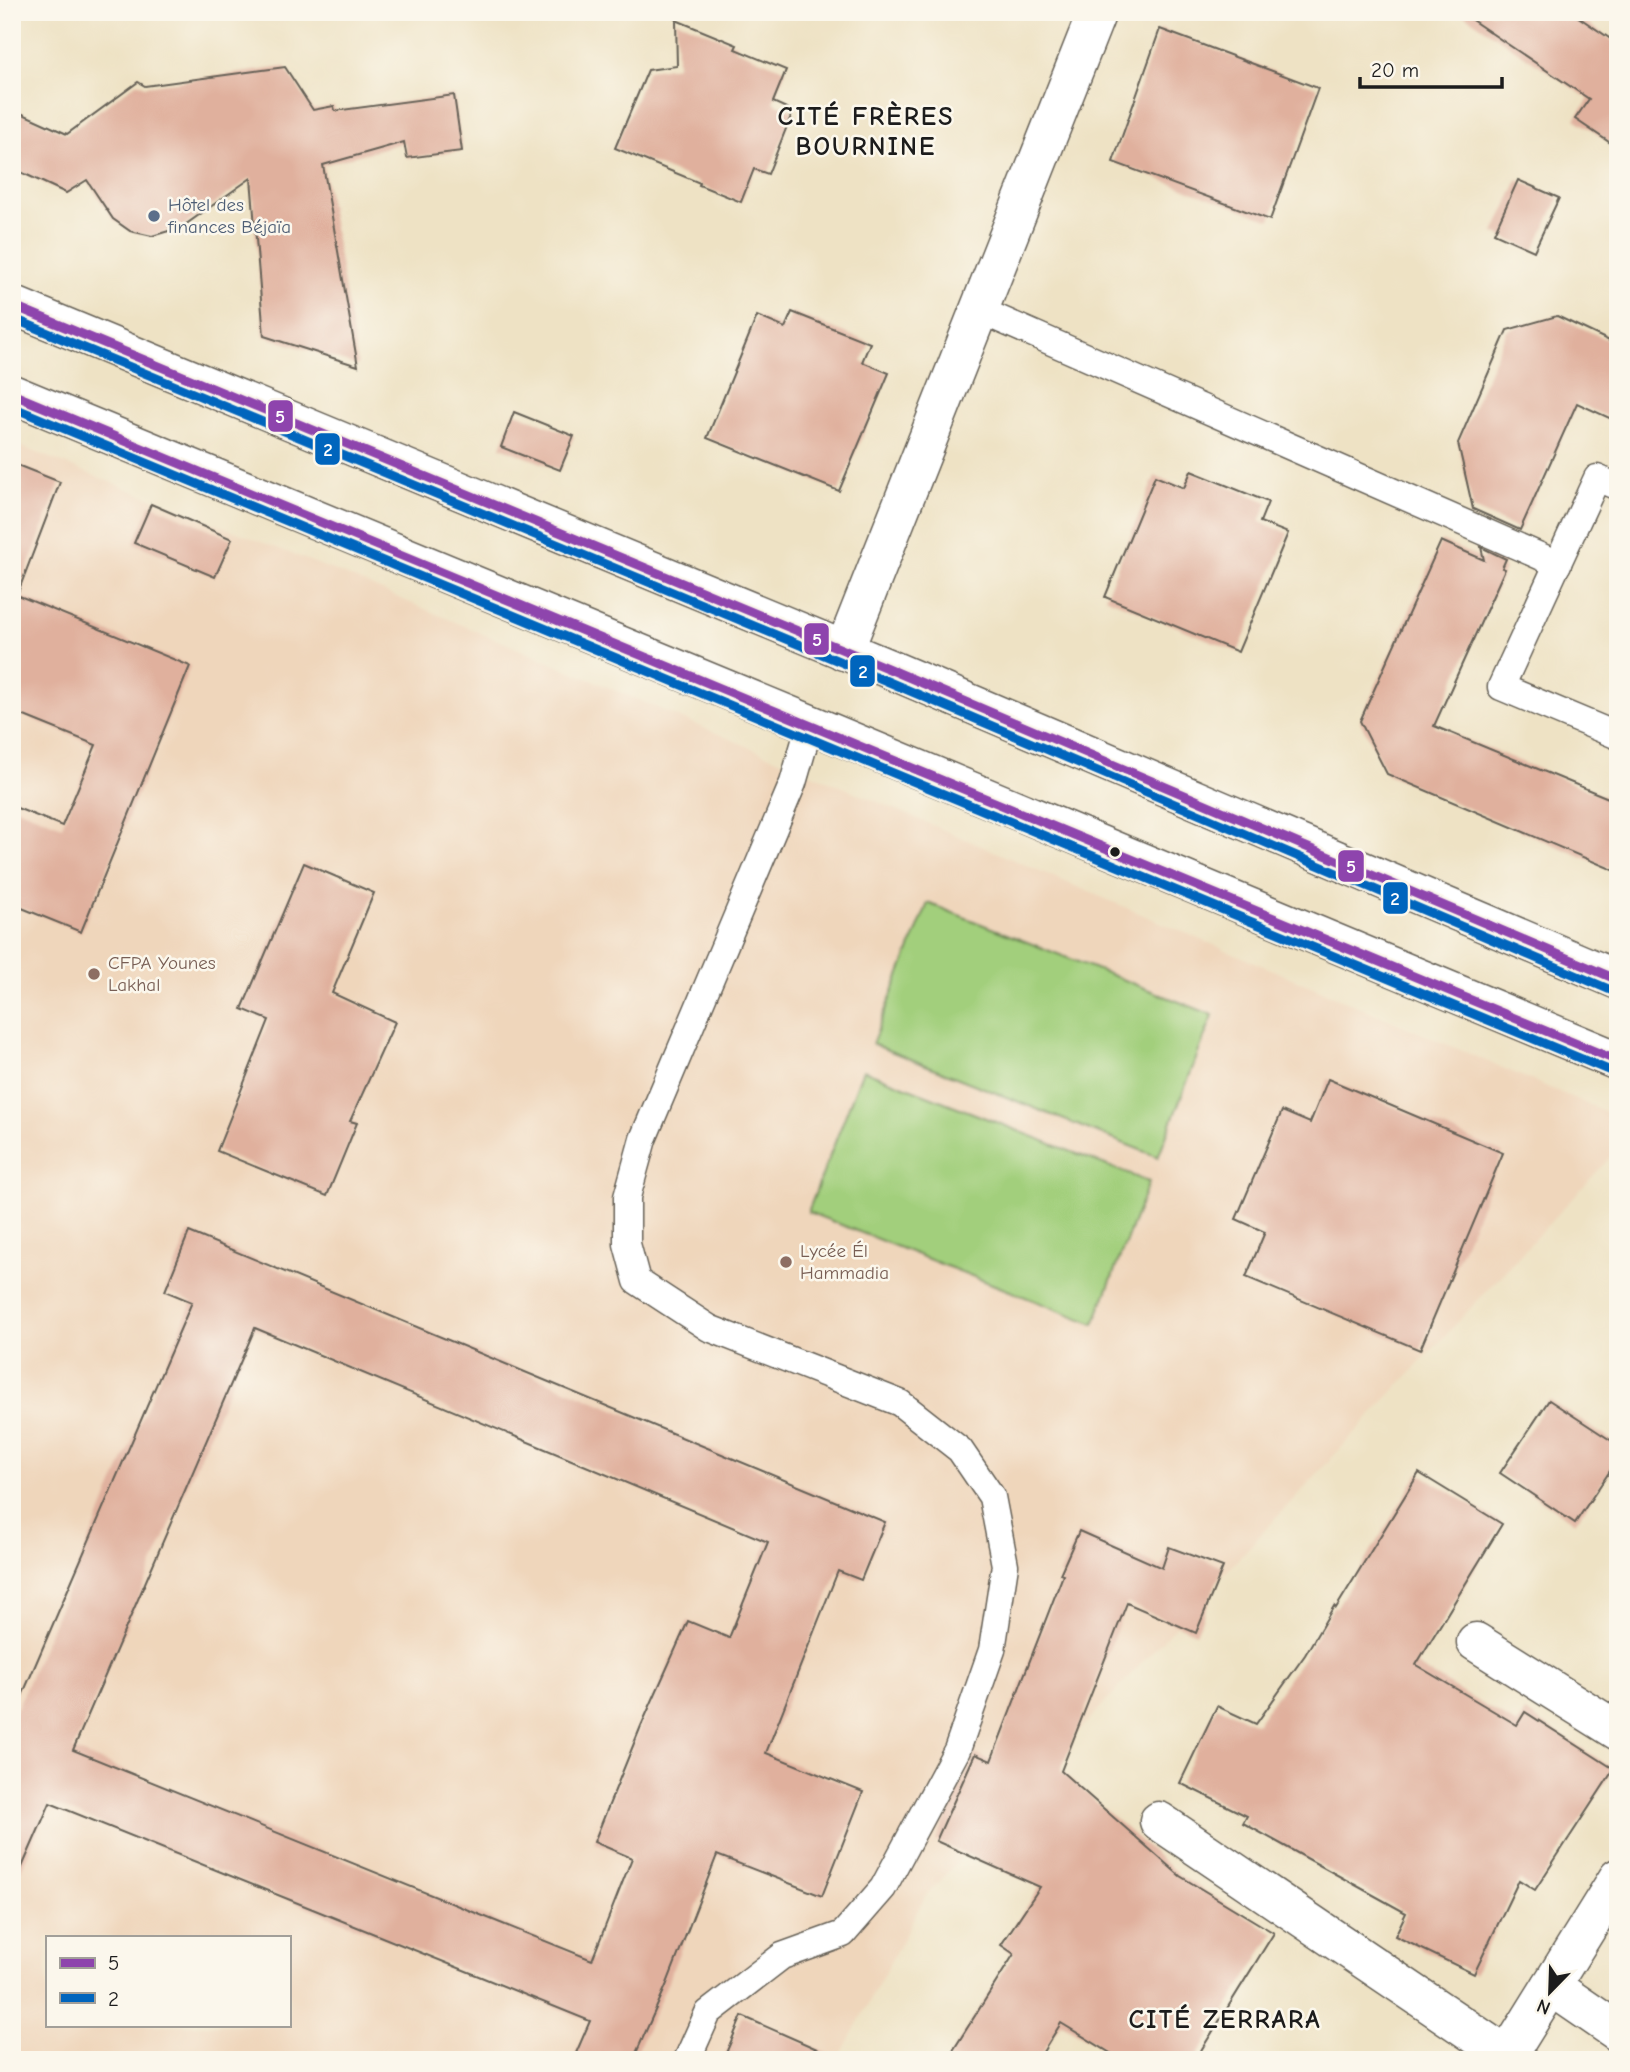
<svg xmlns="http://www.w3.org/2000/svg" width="1630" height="2072" font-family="'Comic Neue',sans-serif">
	<rect width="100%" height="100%" fill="#fbf7ec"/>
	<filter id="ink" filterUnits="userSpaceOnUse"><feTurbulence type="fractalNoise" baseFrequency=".0143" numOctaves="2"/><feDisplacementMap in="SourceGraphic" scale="14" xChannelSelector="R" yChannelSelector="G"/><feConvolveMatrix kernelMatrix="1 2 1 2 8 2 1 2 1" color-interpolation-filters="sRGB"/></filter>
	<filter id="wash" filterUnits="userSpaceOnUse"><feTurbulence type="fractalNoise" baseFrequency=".00686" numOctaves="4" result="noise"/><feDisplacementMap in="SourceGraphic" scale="28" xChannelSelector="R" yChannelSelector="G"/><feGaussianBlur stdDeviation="1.57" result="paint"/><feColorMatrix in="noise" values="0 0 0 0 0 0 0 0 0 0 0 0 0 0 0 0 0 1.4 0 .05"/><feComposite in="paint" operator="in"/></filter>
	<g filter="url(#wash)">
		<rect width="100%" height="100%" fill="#eee2c4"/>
		<path fill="#efd6bb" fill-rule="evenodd" d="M12 443 340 573 1618 1117V1149L925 1897 838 2060H12ZM47 1937H289V2025H47Z"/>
		<g fill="#a2cf7c" stroke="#5f764c" stroke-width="2">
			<polygon points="928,903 1213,1015 1158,1157 872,1044"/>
			<polygon points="863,1070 1149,1182 1094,1324 808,1212"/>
		</g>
		<g id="blocks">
			<g fill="#e0b09d" fill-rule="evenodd">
				<polygon points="1460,12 1571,12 1618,44 1618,148 1575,119 1589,99"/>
				<polygon points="676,20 737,45 735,49 786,70 773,102 793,111 768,174 754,169 741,202 699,185 700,183 615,148 648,70 677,66"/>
				<polygon points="1160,29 1318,88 1270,220 1113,162"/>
				<polygon points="285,67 313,110 334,106 335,111 454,95 462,151 407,158 404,142 323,165 358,366 264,336 251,178 182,227 152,236 130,231 113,219 87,180 66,193 12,168 12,109 67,134 138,82 145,86"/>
				<polygon points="1518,180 1559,198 1534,251 1494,233"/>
				<polygon points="792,312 870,343 862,362 889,373 839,491 707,438 757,316 785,328"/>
				<polygon points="1557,316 1618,345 1618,422 1577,403 1520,530 1473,509 1458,443 1507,330"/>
				<polygon points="514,412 574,436 560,470 501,447"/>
				<polygon points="12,463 60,482 17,595 190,666 81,932 12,904 12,806 62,826 96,745 12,711"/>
				<polygon points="1191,471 1268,502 1260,522 1288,533 1238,652 1105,597 1155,476 1184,488"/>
				<polygon points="151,504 232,539 215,577 134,543"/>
				<polygon points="1441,541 1484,560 1481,547 1506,559 1502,568 1505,569 1434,726 1618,802 1618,872 1387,774 1360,721"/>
				<polygon points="304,863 374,893 332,993 395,1022 350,1121 357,1123 327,1196 217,1151 269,1020 242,1009"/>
				<polygon points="1328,1079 1503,1153 1420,1350 1246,1277 1265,1232 1236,1219 1282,1111 1310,1123"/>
				<path d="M189 1232 885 1522 861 1580 838 1571 766 1753 863 1792 822 1896 717 1855 666 1986 633 2060H573L590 2021 50 1803 12 1890V1719L192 1302 165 1291ZM255 1328 768 1542 729 1638 688 1621 641 1726 594 1842 632 1858 592 1960 73 1750Z"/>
				<polygon points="1549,1400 1618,1445 1618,1459 1575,1523 1500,1473"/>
				<polygon points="1419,1473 1502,1524 1416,1665 1517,1725 1525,1712 1614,1769 1535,1890 1519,1880 1474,1974 1395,1936 1406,1913 1243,1823 1247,1816 1180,1783 1217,1706 1256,1724 1305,1655 1334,1606 1336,1608"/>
				<polygon points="1079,1531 1162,1568 1169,1547 1223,1567 1196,1633 1127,1603 1061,1771 1180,1876 1274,1933 1195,2060 1122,2060 1061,2023 1038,2060 947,2060 1014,1954 1001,1945 1040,1887 936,1841 975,1754 991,1761 1063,1575 1060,1574"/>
				<polygon points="742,2016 842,2060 723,2060"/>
			</g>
		</g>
	</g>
	<g filter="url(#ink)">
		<use href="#blocks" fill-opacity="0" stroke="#666157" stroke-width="2"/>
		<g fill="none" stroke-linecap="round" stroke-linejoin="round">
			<g stroke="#666157" stroke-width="29">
				<g id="service">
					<polyline points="979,310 1558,564"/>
					<polyline points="1618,487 1597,478 1501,687 1618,736"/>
					<polyline points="687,2060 708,2013 782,1956 843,1934 883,1888 957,1750 992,1650 1005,1565 992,1497 960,1450 900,1403 709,1328 637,1281 627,1244 627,1197 643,1139 793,783 810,724"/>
				</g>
			</g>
			<g stroke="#666157" stroke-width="41">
				<g id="minor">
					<polyline points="844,651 1097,12"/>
					<polyline points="1476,1642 1618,1731"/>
					<polyline points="1159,1821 1507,2056"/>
					<polyline points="1551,1986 1618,2032"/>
					<polyline points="1505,2060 1618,1878"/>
				</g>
			</g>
			<g stroke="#666157" stroke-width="41">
				<g id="secondary">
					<polyline points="12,305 887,668 1618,980"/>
					<polyline points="12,394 810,724 1618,1061"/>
				</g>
			</g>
			<use href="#service" stroke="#fff" stroke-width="26"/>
			<use href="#minor" stroke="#fff" stroke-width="38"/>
			<use href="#secondary" stroke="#fff" stroke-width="38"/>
			<g stroke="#fbf7ec" stroke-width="14">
				<g id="bus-1">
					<polyline points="12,305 887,668 1618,980"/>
					<polyline points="12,394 1618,1061"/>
				</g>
			</g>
			<g stroke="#fbf7ec" stroke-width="14">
				<g id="bus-2">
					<polyline points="12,318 882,679 1613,991"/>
					<polyline points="12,407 1613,1072"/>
				</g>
			</g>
			<use href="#bus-1" stroke="#8e44ad" stroke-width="9"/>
			<use href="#bus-2" stroke="#0065bd" stroke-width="9"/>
		</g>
	</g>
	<circle fill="#5c6f8a" stroke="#fbf7ec" stroke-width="2.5" cx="154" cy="216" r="7"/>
	<circle fill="#1c1c1c" stroke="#fbf7ec" stroke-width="2.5" cx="1115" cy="852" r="6"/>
	<g fill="#8d6e63" stroke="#fbf7ec" stroke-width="2.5">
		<circle cx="94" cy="974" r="7"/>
		<circle cx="786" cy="1262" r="7"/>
	</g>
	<g text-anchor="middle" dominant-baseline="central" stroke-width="5" stroke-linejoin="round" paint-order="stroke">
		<g font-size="19" fill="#4e5e75" stroke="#fbf7ec" text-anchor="start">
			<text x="168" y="205">Hôtel des<tspan x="168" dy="22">finances Béjaïa</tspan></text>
		</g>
		<g font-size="19" fill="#785e54" stroke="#fbf7ec" text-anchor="start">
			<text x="108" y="963">CFPA Younes<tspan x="108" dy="22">Lakhal</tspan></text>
			<text x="800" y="1251">Lycée Él<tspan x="800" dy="22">Hammadia</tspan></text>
		</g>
		<g font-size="26" font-weight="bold" letter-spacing="2" fill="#1c1c1c" stroke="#fbf7ec">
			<text x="866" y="117">CITÉ FRÈRES<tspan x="866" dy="30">BOURNINE</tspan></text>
			<text x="1225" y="2020">CITÉ ZERRARA</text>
		</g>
	</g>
	<g stroke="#fbf7ec" stroke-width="2.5">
		<rect x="267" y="399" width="27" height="34" rx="7" fill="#8e44ad"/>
		<rect x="314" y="432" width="27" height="34" rx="7" fill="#0065bd"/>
		<rect x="803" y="622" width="27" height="34" rx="7" fill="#8e44ad"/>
		<rect x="849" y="654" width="27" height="34" rx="7" fill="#0065bd"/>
		<rect x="1337" y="849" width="28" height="34" rx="7" fill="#8e44ad"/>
		<rect x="1382" y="881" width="27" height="34" rx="7" fill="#0065bd"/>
	</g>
	<g font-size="19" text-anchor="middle" font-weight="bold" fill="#fff">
		<text x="280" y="423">5</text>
		<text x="328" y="456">2</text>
		<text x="817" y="646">5</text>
		<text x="863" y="678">2</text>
		<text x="1351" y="873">5</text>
		<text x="1395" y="905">2</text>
	</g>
	<rect width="1630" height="2072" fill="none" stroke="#fbf7ec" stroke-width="42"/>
	<rect x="46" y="1936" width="245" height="91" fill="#fbf7ec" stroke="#a29f99" stroke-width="2"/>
	<rect x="60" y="1958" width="35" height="10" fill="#8e44ad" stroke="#a29f99" stroke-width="2"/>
	<text x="108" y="1970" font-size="21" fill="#1c1c1c">5</text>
	<rect x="60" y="1993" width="35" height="10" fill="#0065bd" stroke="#a29f99" stroke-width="2"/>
	<text x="108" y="2006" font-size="21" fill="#1c1c1c">2</text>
	<g transform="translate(1550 1992) rotate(203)" stroke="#fbf7ec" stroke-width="5" paint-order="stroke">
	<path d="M0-5L12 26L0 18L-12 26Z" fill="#1c1c1c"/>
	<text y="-10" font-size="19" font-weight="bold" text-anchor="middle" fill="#1c1c1c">N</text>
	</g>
	<path d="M1360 77v10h142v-10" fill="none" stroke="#1c1c1c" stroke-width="3.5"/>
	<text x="1371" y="77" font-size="21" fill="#1c1c1c" stroke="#fbf7ec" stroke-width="5" paint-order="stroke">20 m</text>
</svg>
